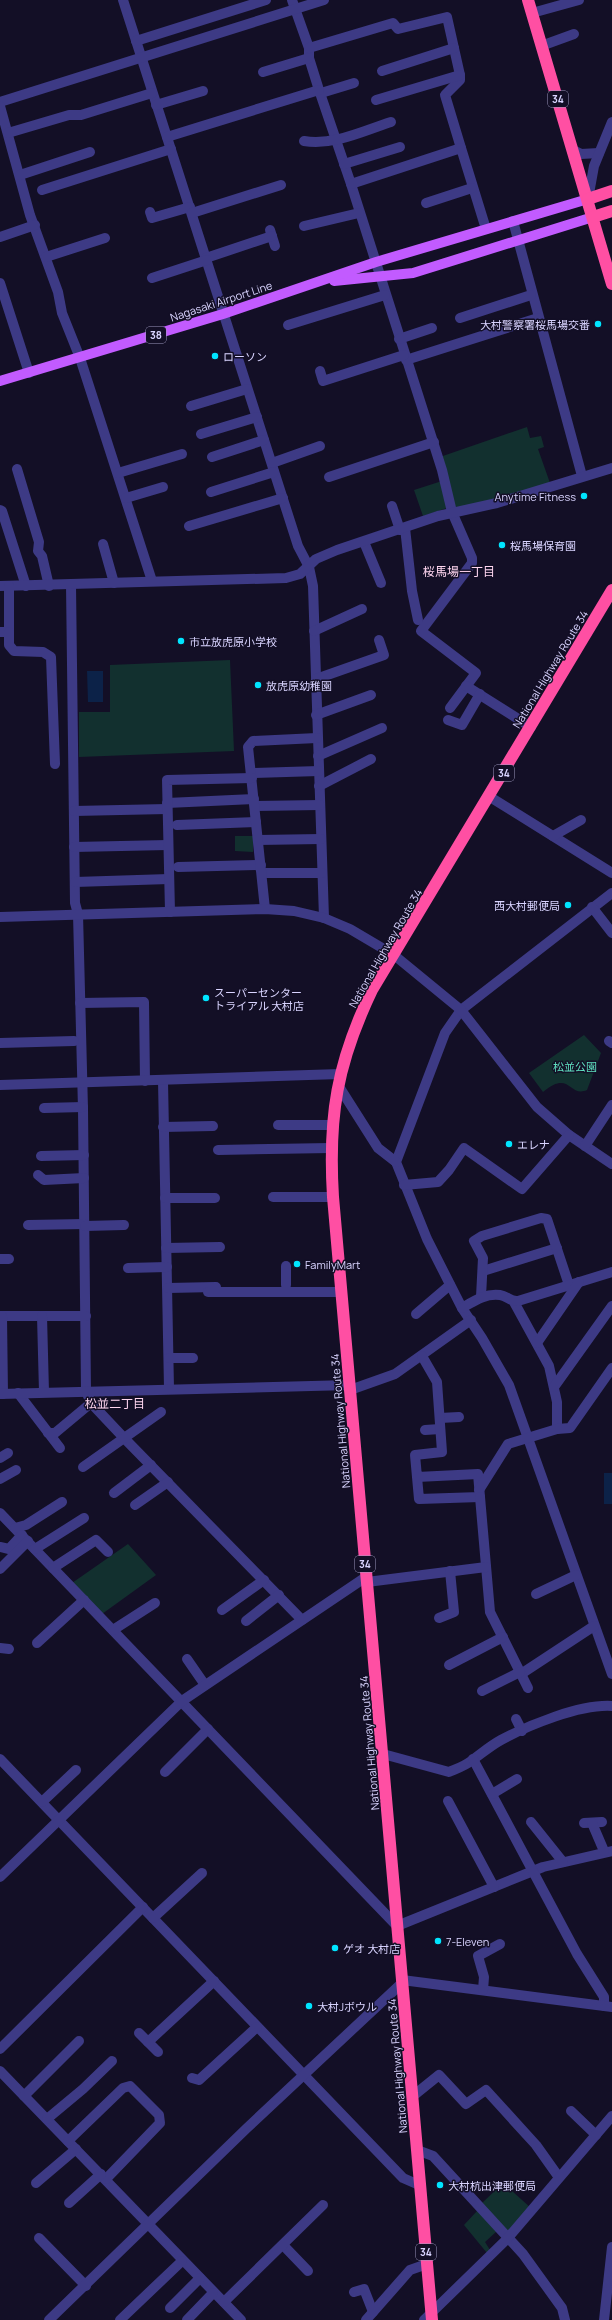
<svg xmlns="http://www.w3.org/2000/svg" width="612" height="2320" font-family="Manrope,'Noto Sans JP',sans-serif">
	<rect width="100%" height="100%" fill="#130f26"/>
	<g fill="#12302f">
		<path d="M527 427 530 438 541 436 544 447 538 449 550 483C519 493 485 508 452 507L440 457Z"/>
		<polygon points="442,481 450,507 423,516 414,490"/>
		<polygon points="230,660 234,751 79,757 79,712 110,712 110,665"/>
		<polygon points="235,836 253,836 253,852 235,851"/>
		<path d="M584 1035 601 1053 587 1090C569 1098 570 1069 543 1092L529 1073Z"/>
		<polygon points="128,1544 156,1575 102,1614 72,1583"/>
		<polygon points="503,2183 531,2208 507,2236 480,2205"/>
		<polygon points="478,2210 497,2231 485,2242 490,2250 487,2253 464,2225"/>
	</g>
	<g fill="#0c2248">
		<polygon points="87,671 103,671 103,702 88,702"/>
		<rect x="604" y="1473" width="8" height="31"/>
	</g>
	<g fill="none" stroke-linecap="round" stroke-linejoin="round">
		<g stroke="#3d3a85" stroke-width="10">
			<polyline points="123,0 298,546 309,567 313,586 324,918"/>
			<polyline points="292,0 309,48 309,58 319,90 351,184 442,470 452,512 472,558 472,563 421,631 476,673 450,708"/>
			<polyline points="532,13 579,0"/>
			<polyline points="136,41 266,0"/>
			<polyline points="541,46 574,34"/>
			<polyline points="309,48 393,23 398,29 447,17 460,75 460,80 445,95 461,148"/>
			<polyline points="382,71 454,48"/>
			<polyline points="263,72 309,58"/>
			<polyline points="321,93 354,83"/>
			<polyline points="376,100 460,75"/>
			<polyline points="0,102 324,0"/>
			<polyline points="156,105 203,91"/>
			<polyline points="0,106 30,215 58,292 62,313 80,358 152,581"/>
			<polyline points="8,133 69,115 81,115 152,93"/>
			<polyline points="167,137 319,90"/>
			<path d="M304 141C333 146 363 131 391 122"/>
			<polyline points="573,150 581,154 599,153"/>
			<polyline points="344,164 400,147"/>
			<polyline points="20,175 90,152"/>
			<polyline points="351,184 461,148 486,229"/>
			<polyline points="42,190 171,149"/>
			<polyline points="588,199 594,166 612,122"/>
			<polyline points="426,203 472,188"/>
			<polyline points="150,212 152,218 190,207"/>
			<polyline points="192,213 281,185"/>
			<polyline points="513,221 582,476"/>
			<polyline points="304,226 359,213"/>
			<polyline points="270,230 275,246"/>
			<polyline points="0,237 35,225"/>
			<polyline points="46,257 105,238"/>
			<polyline points="206,258 272,236"/>
			<polyline points="152,278 207,260"/>
			<polyline points="0,283 29,373"/>
			<polyline points="460,318 531,295"/>
			<polyline points="288,325 385,295"/>
			<polyline points="399,339 432,328"/>
			<polyline points="406,360 538,318"/>
			<polyline points="320,371 323,381 404,355"/>
			<polyline points="191,406 247,389"/>
			<polyline points="201,434 257,417"/>
			<polyline points="212,457 264,440"/>
			<polyline points="272,463 320,446"/>
			<polyline points="17,469 39,542 38,551 42,556 49,586"/>
			<polyline points="118,473 182,454"/>
			<polyline points="329,477 434,442"/>
			<polyline points="211,492 274,472"/>
			<polyline points="126,498 163,487"/>
			<polyline points="392,506 400,530"/>
			<polyline points="0,510 2,511 26,586"/>
			<polyline points="189,526 283,498"/>
			<polyline points="405,528 412,591 418,620"/>
			<polyline points="364,542 381,583"/>
			<polyline points="103,544 114,583"/>
			<polyline points="71,585 75,903 78,914 83,1109 86,1391 91,1403 124,1438 302,1620"/>
			<polyline points="0,586 286,578 300,574 316,559 337,550 438,516 497,503 612,468"/>
			<polyline points="314,631 362,609"/>
			<polyline points="0,632 9,632 9,586"/>
			<polyline points="9,632 9,645 14,651 43,652 51,657 55,764"/>
			<polyline points="316,679 384,655 379,640"/>
			<polyline points="466,686 531,727"/>
			<polyline points="316,715 371,695"/>
			<polyline points="448,720 462,725 480,694"/>
			<polyline points="318,756 382,728"/>
			<polyline points="251,773 319,771"/>
			<polyline points="319,786 371,759"/>
			<polyline points="490,797 612,873"/>
			<polyline points="167,803 254,799"/>
			<polyline points="255,806 320,805"/>
			<polyline points="74,811 167,809"/>
			<polyline points="177,825 256,822"/>
			<polyline points="553,836 581,820"/>
			<polyline points="258,840 321,839"/>
			<polyline points="74,847 168,845"/>
			<polyline points="178,867 261,865"/>
			<polyline points="262,873 322,873"/>
			<polyline points="75,882 169,879"/>
			<polyline points="612,893 461,1010 445,1033 396,1162 427,1239 462,1308 482,1338 509,1385 612,1674"/>
			<polyline points="592,907 612,933"/>
			<polyline points="265,909 248,747 253,741 317,738"/>
			<polyline points="170,912 167,780 252,778"/>
			<polyline points="0,917 265,909 294,911 324,918 350,929 394,955 461,1010 537,1107 569,1135 612,1164"/>
			<polyline points="80,1003 144,1002 145,1081"/>
			<polyline points="609,1041 612,1043"/>
			<polyline points="0,1043 74,1041"/>
			<polyline points="163,1081 169,1388"/>
			<polyline points="0,1085 340,1074"/>
			<polyline points="338,1085 378,1148 396,1162"/>
			<polyline points="44,1108 83,1107"/>
			<polyline points="278,1125 332,1125"/>
			<polyline points="163,1127 213,1126"/>
			<polyline points="585,1146 612,1105"/>
			<polyline points="218,1150 331,1148"/>
			<polyline points="41,1156 84,1155"/>
			<polyline points="38,1175 44,1180 84,1178"/>
			<polyline points="404,1185 438,1182 449,1170 464,1148 522,1189 569,1135"/>
			<polyline points="273,1197 333,1197"/>
			<polyline points="165,1198 215,1198"/>
			<polyline points="28,1225 85,1224"/>
			<polyline points="85,1226 124,1225"/>
			<polyline points="166,1248 220,1247"/>
			<polyline points="0,1259 9,1259"/>
			<polyline points="286,1266 286,1285"/>
			<polyline points="128,1268 167,1267"/>
			<polyline points="483,1271 557,1248"/>
			<polyline points="168,1288 216,1287"/>
			<polyline points="208,1292 341,1292"/>
			<polyline points="481,1297 483,1258 474,1241 482,1236 541,1218 547,1219 569,1285"/>
			<polyline points="514,1302 549,1366 557,1402 557,1429"/>
			<path d="M462 1308C474 1301 486 1293 500 1295 507 1296 511 1302 518 1301L612 1272"/>
			<polyline points="416,1314 450,1285"/>
			<polyline points="0,1316 86,1316"/>
			<polyline points="2,1316 3,1394"/>
			<polyline points="42,1316 44,1392"/>
			<polyline points="537,1343 579,1282"/>
			<polyline points="169,1358 193,1358"/>
			<polyline points="554,1387 612,1306"/>
			<polyline points="350,1390 395,1374 471,1320"/>
			<polyline points="18,1393 60,1448"/>
			<polyline points="0,1394 350,1385"/>
			<polyline points="440,1418 459,1417"/>
			<polyline points="425,1430 440,1429"/>
			<polyline points="48,1433 55,1433 91,1403"/>
			<polyline points="0,1458 8,1453"/>
			<polyline points="83,1467 161,1412"/>
			<polyline points="417,1477 478,1474 480,1497 419,1499 415,1455 442,1452 437,1382 422,1356"/>
			<polyline points="0,1479 16,1470"/>
			<polyline points="479,1490 508,1444 557,1429 570,1428 612,1368"/>
			<polyline points="114,1493 151,1465"/>
			<polyline points="480,1497 490,1612 521,1674 594,1626"/>
			<polyline points="135,1505 168,1482"/>
			<polyline points="0,1513 397,1926 543,1867 612,1851"/>
			<polyline points="15,1528 26,1525 62,1502"/>
			<polyline points="0,1547 9,1549 22,1535"/>
			<polyline points="35,1549 84,1518"/>
			<polyline points="53,1568 96,1540 108,1552"/>
			<polyline points="0,1569 28,1541"/>
			<polyline points="367,1582 486,1567"/>
			<polyline points="536,1594 576,1575"/>
			<polyline points="222,1610 264,1580"/>
			<polyline points="439,1618 454,1612 450,1571"/>
			<polyline points="246,1621 279,1595"/>
			<polyline points="113,1630 155,1603"/>
			<polyline points="37,1643 84,1600"/>
			<polyline points="0,1648 9,1649"/>
			<polyline points="187,1659 205,1685"/>
			<polyline points="449,1665 503,1637"/>
			<polyline points="521,1674 528,1688"/>
			<polyline points="482,1691 520,1672"/>
			<polyline points="516,1719 522,1731"/>
			<path d="M383 1754 449 1772C456 1769 465 1766 471 1761 481 1754 490 1746 501 1740 529 1725 580 1704 612 1706"/>
			<polyline points="0,1759 403,2178 419,2185"/>
			<polyline points="473,1759 577,1954 604,1997 604,2006"/>
			<polyline points="165,1772 208,1729"/>
			<polyline points="492,1794 517,1779"/>
			<polyline points="448,1801 494,1887"/>
			<polyline points="42,1802 76,1770"/>
			<polyline points="531,1822 563,1862"/>
			<polyline points="584,1823 602,1822"/>
			<polyline points="592,1823 604,1851"/>
			<polyline points="0,1877 182,1701 366,1577"/>
			<polyline points="153,1918 202,1873"/>
			<polyline points="402,1980 612,2007"/>
			<polyline points="483,1990 484,1977 478,1956 500,1944"/>
			<polyline points="139,2033 148,2042"/>
			<polyline points="0,2049 143,1907"/>
			<polyline points="158,2052 148,2042 214,1981"/>
			<polyline points="0,2071 241,2320"/>
			<polyline points="192,2078 199,2080 257,2027"/>
			<polyline points="24,2096 79,2041"/>
			<polyline points="413,2096 439,2075 466,2104 486,2090 536,2145 558,2176"/>
			<polyline points="571,2111 596,2135"/>
			<polyline points="47,2119 83,2089 112,2061"/>
			<polyline points="68,2141 123,2088 130,2086 159,2115 160,2123 106,2179"/>
			<polyline points="417,2150 433,2156 523,2254 562,2308 565,2320"/>
			<polyline points="36,2183 76,2149"/>
			<polyline points="69,2203 101,2174"/>
			<polyline points="39,2238 86,2286"/>
			<polyline points="283,2245 308,2271"/>
			<polyline points="354,2292 364,2289 373,2312"/>
			<polyline points="224,2302 323,2205"/>
			<polyline points="170,2308 200,2278"/>
			<polyline points="49,2320 247,2128 402,1983"/>
			<polyline points="120,2320 182,2261"/>
			<polyline points="187,2320 213,2293"/>
			<polyline points="366,2320 410,2270 427,2264"/>
			<polyline points="424,2320 507,2239 612,2116"/>
			<polyline points="604,2320 612,2247"/>
		</g>
		<g stroke="#c25bff" stroke-width="10">
			<polyline points="334,281 413,273 593,217"/>
			<polyline points="0,381 223,314 376,262 588,199"/>
		</g>
		<g stroke="#ff4fa3" stroke-width="12">
			<polyline points="528,0 612,284"/>
			<polyline points="588,199 612,191"/>
			<polyline points="593,217 612,211"/>
			<path d="M432 2320 333 1197C328 1116 337 1063 372 990L612 590"/>
		</g>
	</g>
	<g fill="#00e5ff" stroke="#130f26" stroke-width="1.5">
		<circle cx="598" cy="324" r="4"/>
		<circle cx="215" cy="356" r="4"/>
		<circle cx="584" cy="496" r="4"/>
		<circle cx="502" cy="545" r="4"/>
		<circle cx="181" cy="641" r="4"/>
		<circle cx="258" cy="685" r="4"/>
		<circle cx="568" cy="905" r="4"/>
		<circle cx="206" cy="998" r="4"/>
		<circle cx="509" cy="1144" r="4"/>
		<circle cx="297" cy="1264" r="4"/>
		<circle cx="438" cy="1941" r="4"/>
		<circle cx="335" cy="1948" r="4"/>
		<circle cx="309" cy="2006" r="4"/>
		<circle cx="440" cy="2185" r="4"/>
	</g>
	<g text-anchor="middle" dominant-baseline="central" stroke-width="3" stroke-linejoin="round" paint-order="stroke">
		<g fill="#130f26" stroke="#9e99be" stroke-width="1">
			<rect x="548" y="91" width="20" height="16" rx="3"/>
			<rect x="146" y="327" width="20" height="16" rx="3"/>
			<rect x="494" y="765" width="20" height="16" rx="3"/>
			<rect x="355" y="1556" width="20" height="16" rx="3"/>
			<rect x="416" y="2244" width="20" height="16" rx="3"/>
		</g>
		<g font-size="10" font-weight="bold" fill="#d9d4ff">
			<text x="558" y="99">34</text>
			<text x="156" y="335">38</text>
			<text x="504" y="773">34</text>
			<text x="365" y="1564">34</text>
			<text x="426" y="2252">34</text>
		</g>
		<g font-size="11" fill="#d9d4ff" stroke="#130f26">
			<text transform="translate(221 301) rotate(-18)">Nagasaki Airport Line</text>
			<text transform="translate(550 669) rotate(-59)">National Highway Route 34</text>
			<text transform="translate(385 948) rotate(-60)">National Highway Route 34</text>
			<text transform="translate(340 1421) rotate(-95)">National Highway Route 34</text>
			<text transform="translate(369 1743) rotate(-95)">National Highway Route 34</text>
			<text transform="translate(397 2066) rotate(-95)">National Highway Route 34</text>
		</g>
		<g font-size="11" fill="#d9d4ff" stroke="#130f26" text-anchor="start">
			<text x="590" y="324" text-anchor="end">大村警察署桜馬場交番</text>
			<text x="223" y="356">ローソン</text>
			<text x="576" y="496" text-anchor="end">Anytime Fitness</text>
			<text x="510" y="545">桜馬場保育園</text>
			<text x="189" y="641">市立放虎原小学校</text>
			<text x="266" y="685">放虎原幼稚園</text>
			<text x="560" y="905" text-anchor="end">西大村郵便局</text>
			<text x="214" y="992">スーパーセンター<tspan x="214" dy="13">トライアル 大村店</tspan></text>
			<text x="517" y="1144">エレナ</text>
			<text x="305" y="1264">FamilyMart</text>
			<text x="446" y="1941">7-Eleven</text>
			<text x="343" y="1948">ゲオ 大村店</text>
			<text x="317" y="2006">大村Jボウル</text>
			<text x="448" y="2185">大村杭出津郵便局</text>
		</g>
		<g font-size="11" fill="#5fe0c0" stroke="#130f26">
			<text x="575" y="1066">松並公園</text>
		</g>
		<g font-size="12" fill="#ffd6f0" stroke="#130f26">
			<text x="459" y="571">桜馬場一丁目</text>
			<text x="115" y="1403">松並二丁目</text>
		</g>
	</g>
</svg>
